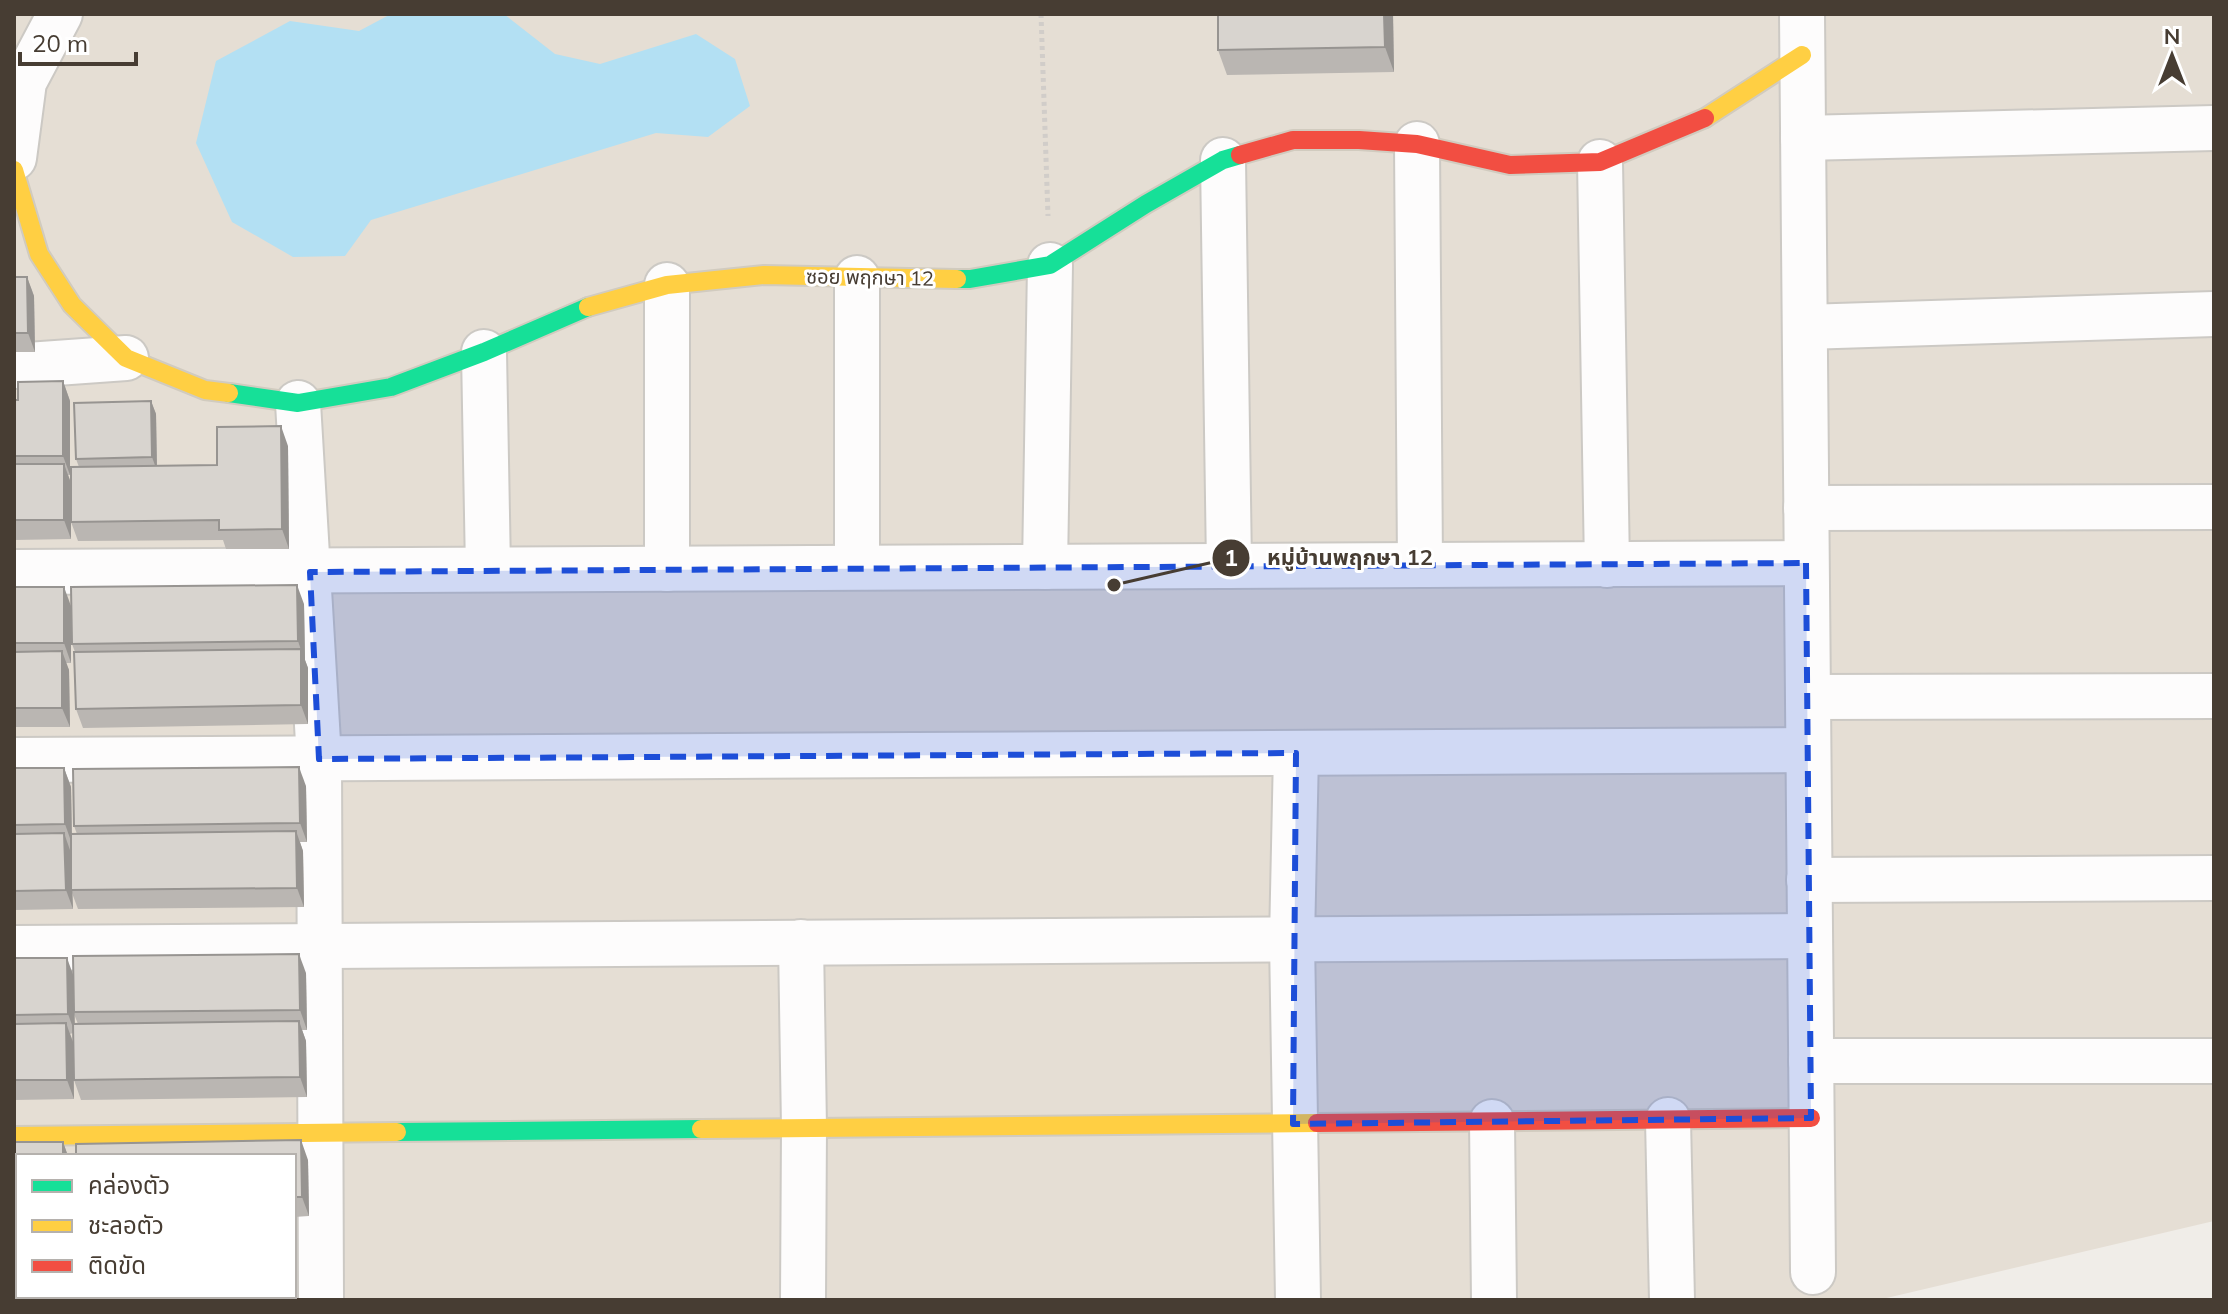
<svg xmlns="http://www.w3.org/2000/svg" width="2228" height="1314" font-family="Mulish,'Noto Sans Thai',sans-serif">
	<rect width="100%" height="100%" fill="#f0ede8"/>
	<path fill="#e5ded4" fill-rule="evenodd" d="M14 14H2214V1221L1878 1300H14ZM18 1156H294V1296H18Z"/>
	<polygon fill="#b3e0f3" points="391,14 504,14 555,54 600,64 696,34 735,59 750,106 708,137 656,133 371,220 345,256 293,257 232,222 196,143 216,61 290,21 359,31"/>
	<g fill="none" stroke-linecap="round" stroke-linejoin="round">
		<g stroke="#ccc9c4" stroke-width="48">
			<g id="street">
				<polyline points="1802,14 1813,1272"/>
				<polyline points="1803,138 2214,128"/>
				<polyline points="1417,144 1420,565"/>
				<polyline points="14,158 24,82 60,14"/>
				<polyline points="1223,160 1229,566"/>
				<polyline points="1600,162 1607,565"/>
				<polyline points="667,285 667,569"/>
				<polyline points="1805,327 2214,314"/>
				<polyline points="484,352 488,569"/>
				<polyline points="14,366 126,358"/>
				<polyline points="298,403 319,759 321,1300"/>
				<polyline points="1806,508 2214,507"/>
				<polyline points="857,567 857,278"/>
				<polyline points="1045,567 1050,265"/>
				<polyline points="14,572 1806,563"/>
				<polyline points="1808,697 2214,696"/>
				<polyline points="1296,753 1292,940 1298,1300"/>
				<polyline points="14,760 1808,750"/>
				<polyline points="1809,880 2214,878"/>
				<polyline points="801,942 804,1128 803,1300"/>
				<polyline points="14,948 1810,936"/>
				<polyline points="1811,1061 2214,1061"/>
				<polyline points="1668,1120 1672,1300"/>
				<polyline points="1492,1122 1494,1300"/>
			</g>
		</g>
		<g stroke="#d1cbbf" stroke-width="22">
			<g id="fast">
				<polyline points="957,279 970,279 1050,265 1146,204 1223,160 1240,155"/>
				<polyline points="229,393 298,403 391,387 484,352 588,307"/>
				<polyline points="397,1132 701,1129"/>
			</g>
		</g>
		<g stroke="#d1cbbf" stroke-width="22">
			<g id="slow">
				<polyline points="1705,118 1802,55"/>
				<polyline points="14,170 39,254 72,305 126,358 205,390 229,393"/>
				<polyline points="588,307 667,285 764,275 957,279"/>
				<polyline points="701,1129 1317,1123"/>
				<polyline points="14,1136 397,1132"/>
			</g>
		</g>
		<g stroke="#d1cbbf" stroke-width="22">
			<g id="jam">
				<polyline points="1240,155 1293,140 1359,140 1417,144 1510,165 1600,162 1705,118"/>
				<polyline points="1317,1123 1811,1118"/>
			</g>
		</g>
		<polyline stroke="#d1cdc9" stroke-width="5" stroke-dasharray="4 4" stroke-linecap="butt" points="1041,14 1048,216"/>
		<use href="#street" stroke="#fdfcfc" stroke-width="44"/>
		<use href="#fast" stroke="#16e098" stroke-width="18"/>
		<use href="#slow" stroke="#ffcf43" stroke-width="18"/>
		<use href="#jam" stroke="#f24e42" stroke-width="18"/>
	</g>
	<g fill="#bab6b2" fill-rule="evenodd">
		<polygon points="1218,14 1393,14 1394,72 1227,75 1218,50"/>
		<polygon points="14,277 27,277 34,296 35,352 14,352"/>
		<polygon points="63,381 70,401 70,475 68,475 71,483 71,539 14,540 14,400 18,400"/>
		<polygon points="151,401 156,414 157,466 217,465 288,446 289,549 226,549 223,540 78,541 71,522 79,467 76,459"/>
		<polygon points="14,587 71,606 71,663 66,663 69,670 70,727 14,727"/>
		<polygon points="304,604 305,660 308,668 308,724 83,728 76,709 75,652 72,644"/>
		<polygon points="14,768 64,768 71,787 72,834 77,834 74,826 306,786 307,842 300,842 303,851 304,907 78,909 72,893 73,909 14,910"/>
		<path d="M14 958 73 975 306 973 307 1030H302L306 1041 307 1097 81 1100 74 1080 73 1033 70 1034 73 1042 74 1099 14 1100ZM74 1014 78 1024H74Z"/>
		<polygon points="14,1142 63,1142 68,1156 18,1156 18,1218 14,1218"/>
		<polygon points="294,1156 308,1160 309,1216 294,1217"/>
	</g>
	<g fill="#979491">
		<polygon points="1384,14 1393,14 1394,72 1385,47"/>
		<polygon points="27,277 34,296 35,352 28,333"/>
		<polygon points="63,381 70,401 70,475 63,456"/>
		<polygon points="151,401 156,414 157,471 152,457"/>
		<polygon points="281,426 288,446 289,549 282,529"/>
		<polygon points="64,464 71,483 71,539 64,520"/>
		<polygon points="297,585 304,604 305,660 308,668 308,724 301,705 301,650 298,641"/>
		<polygon points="64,587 71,606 71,663 64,643"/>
		<polygon points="62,651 69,670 70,727 62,708"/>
		<polygon points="299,767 306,786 307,842 300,823"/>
		<polygon points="64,768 71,787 72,844 65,824"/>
		<polygon points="296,831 303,851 304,907 297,888"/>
		<polygon points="64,833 71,853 73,909 66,890"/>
		<polygon points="299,954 306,973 307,1030 300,1010"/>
		<polygon points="67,958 74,977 75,1033 68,1014"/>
		<polygon points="299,1021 306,1041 307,1097 300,1077"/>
		<polygon points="66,1023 73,1042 74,1099 67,1080"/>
		<polygon points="301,1140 308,1160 309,1216 302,1197"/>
		<polygon points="63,1142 68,1156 63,1156"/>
	</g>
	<g fill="#d8d4cf" stroke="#979491" stroke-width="2">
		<polygon points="1218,14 1384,14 1385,47 1218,50"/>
		<polygon points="14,277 27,277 28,333 14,333"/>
		<polygon points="63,381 63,456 14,456 14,400 18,400 18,382"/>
		<polygon points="151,401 152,457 76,459 74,403"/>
		<polygon points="281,426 282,529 219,530 219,520 71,522 71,467 217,465 217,427"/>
		<rect x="14" y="464" width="50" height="56"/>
		<polygon points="297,585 298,641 72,644 71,587"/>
		<rect x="14" y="587" width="50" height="56"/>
		<polygon points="301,649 301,705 76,709 74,652"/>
		<polygon points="62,651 62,708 14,708 14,652"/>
		<polygon points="299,767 300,823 74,826 73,769"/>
		<polygon points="14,768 64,768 65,824 14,825"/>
		<polygon points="296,831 297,888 71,890 71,834"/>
		<polygon points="64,833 66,890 14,891 14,834"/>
		<polygon points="299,954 300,1010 74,1012 73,956"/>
		<polygon points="14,958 67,958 68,1014 14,1015"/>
		<polygon points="299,1021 300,1077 74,1080 73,1024"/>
		<polygon points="66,1023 67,1080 14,1080 14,1024"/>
		<polygon points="301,1140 302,1197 294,1197 294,1156 76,1156 76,1144"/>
		<polygon points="14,1142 63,1142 63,1156 18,1156 18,1199 14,1199"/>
	</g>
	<path fill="#1d4ed8" fill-opacity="0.2" stroke="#1d4ed8" stroke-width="6" stroke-dasharray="16 10" stroke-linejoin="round" d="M1806 563 1811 1118 1293 1124 1296 753 319 759 310 572Z"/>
	<g text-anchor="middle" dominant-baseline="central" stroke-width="6" stroke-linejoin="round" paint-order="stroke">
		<g font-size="20" fill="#473d33" stroke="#fff">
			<text transform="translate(870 277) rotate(1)">ซอย พฤกษา 12</text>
		</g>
	</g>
	<path fill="none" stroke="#473d33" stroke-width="3" d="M1114 585L1231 558"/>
	<g fill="#473d33" stroke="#fff" stroke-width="3">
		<circle cx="1114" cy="585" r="8"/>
		<circle cx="1231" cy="558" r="20"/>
	</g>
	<g font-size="24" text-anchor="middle" font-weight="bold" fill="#fff">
		<text x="1231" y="566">1</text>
	</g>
	<g font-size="22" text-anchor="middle" font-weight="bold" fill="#473d33" stroke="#fff" stroke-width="6" stroke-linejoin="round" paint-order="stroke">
		<text x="1350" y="565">หมู่บ้านพฤกษา 12</text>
	</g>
	<rect width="2228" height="1314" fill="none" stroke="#473d33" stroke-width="32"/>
	<rect x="16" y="1154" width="280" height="144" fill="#ffffff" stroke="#b5b1ad" stroke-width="2"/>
	<rect x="32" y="1180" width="40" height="12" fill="#16e098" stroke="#b5b1ad" stroke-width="2"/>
	<text x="88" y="1194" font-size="24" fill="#473d33">คล่องตัว</text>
	<rect x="32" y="1220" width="40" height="12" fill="#ffcf43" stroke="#b5b1ad" stroke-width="2"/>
	<text x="88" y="1234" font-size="24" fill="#473d33">ชะลอตัว</text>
	<rect x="32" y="1260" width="40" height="12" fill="#f24e42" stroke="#b5b1ad" stroke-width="2"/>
	<text x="88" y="1274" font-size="24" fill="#473d33">ติดขัด</text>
	<g transform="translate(2172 56)" stroke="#ffffff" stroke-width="6" paint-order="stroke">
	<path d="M0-6L14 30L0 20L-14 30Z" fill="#473d33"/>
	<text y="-12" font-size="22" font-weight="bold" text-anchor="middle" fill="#473d33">N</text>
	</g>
	<path d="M20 52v12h116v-12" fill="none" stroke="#473d33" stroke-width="4"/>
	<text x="32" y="52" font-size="24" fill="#473d33" stroke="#ffffff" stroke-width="6" paint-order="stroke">20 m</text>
</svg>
